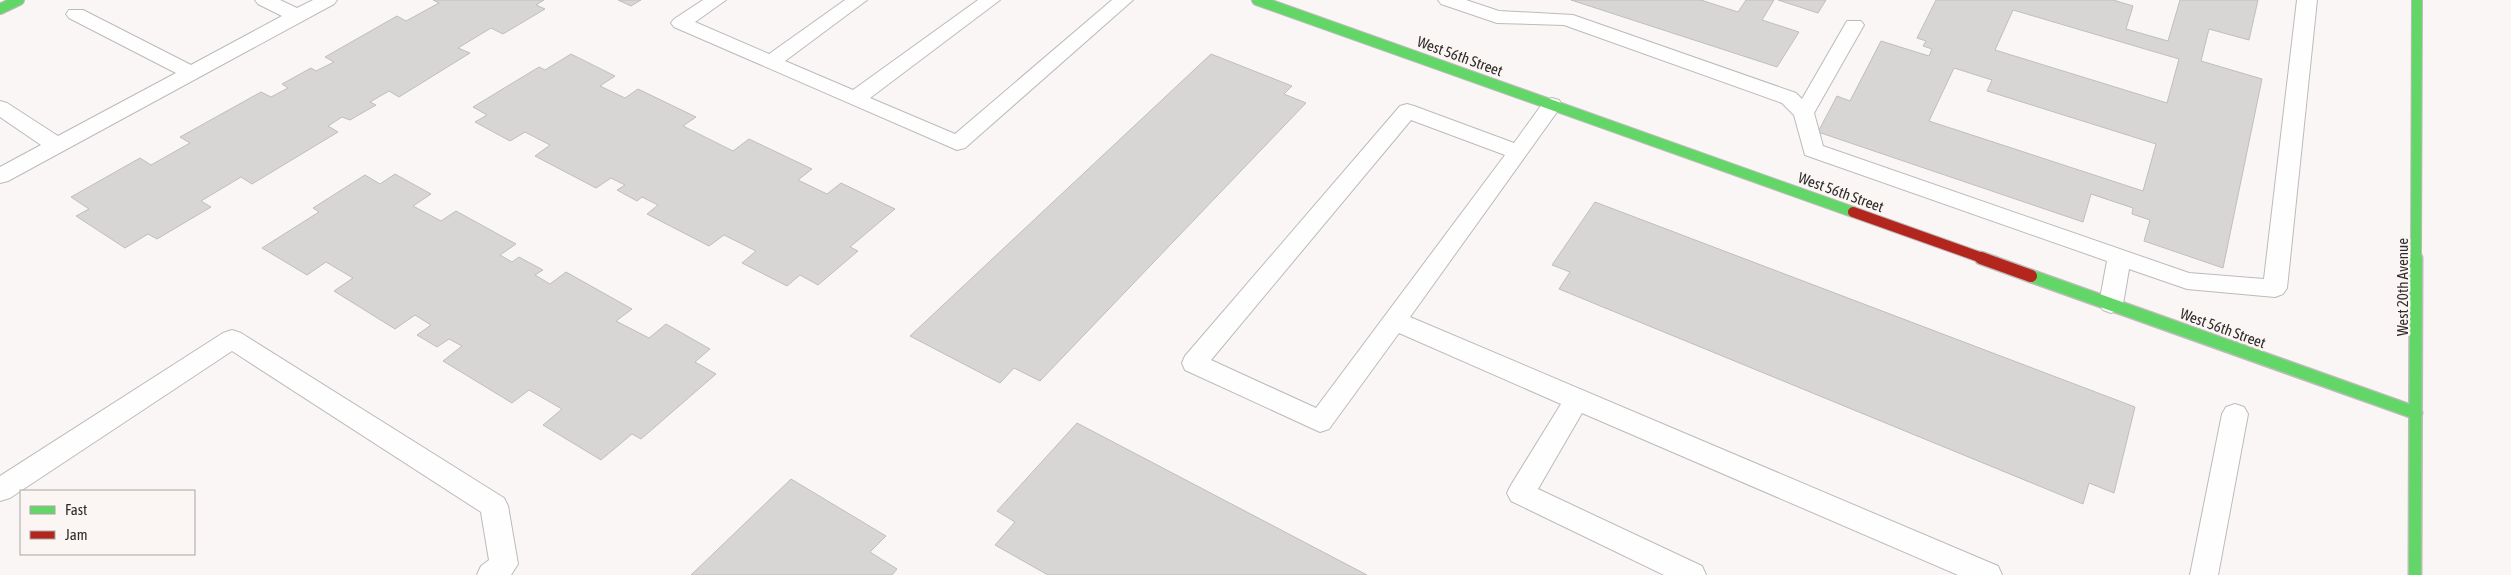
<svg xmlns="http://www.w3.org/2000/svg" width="2511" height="575" font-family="'Asap Condensed',sans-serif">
	<rect width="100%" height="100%" fill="#f9f6f5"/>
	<g fill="#d8d6d5" stroke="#c0bebd" fill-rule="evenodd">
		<polygon points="433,0 544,0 536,5 545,9 503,34 491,28 458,48 470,53 399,97 389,91 370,102 376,105 350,120 342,117 328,126 338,132 252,184 241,177 201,201 211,207 157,239 148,234 125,248 76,216 89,209 71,197 140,158 151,165 190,143 180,137 261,92 271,97 288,88 282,84 311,68 316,71 334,62 325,57 397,16 406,21 439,3"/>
		<polygon points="618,0 641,0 631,6"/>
		<polygon points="1571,0 1701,0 1738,12 1746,0 1774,0 1762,20 1799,32 1777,67"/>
		<polygon points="1778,0 1826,0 1818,13"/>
		<path d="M1936 0H2113L2133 6 2126 29 2168 41 2180 0H2258L2249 40 2209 29 2201 61 2262 79 2223 268 2144 241 2150 220 2132 214 2133 208 2091 194 2083 222 1818 132 1837 96 1850 101 1881 41 1929 56 1932 49 1923 46 1926 41 1917 38ZM2013 10 2179 59 2167 103 1995 50ZM1954 68 1992 80 1987 91 2156 144 2143 191 1929 121Z"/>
		<polygon points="571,54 615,76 600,86 625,98 638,89 696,117 683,126 733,151 749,139 812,169 798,180 827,194 841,183 895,209 850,247 858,251 818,285 800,275 787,286 742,263 756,251 724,235 709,246 647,214 658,205 642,197 637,201 617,190 625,185 611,178 596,188 535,156 550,145 525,132 510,141 475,122 487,115 473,107 539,67 545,70"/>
		<polygon points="1211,54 1292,86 1284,94 1306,103 1040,381 1014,368 1000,383 910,336"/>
		<polygon points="395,174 431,194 413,206 441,221 456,211 516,244 500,255 512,262 519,257 543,270 535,275 550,284 566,272 632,309 616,321 649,338 666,324 710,349 695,362 716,374 641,439 632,434 601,460 543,425 562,409 529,390 512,403 443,361 462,346 449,339 437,347 417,335 431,325 415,315 395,329 334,291 353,278 326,262 307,275 262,248 319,212 313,208 365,175 380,184"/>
		<polygon points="1595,202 2135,407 2114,493 2089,483 2083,504 1559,289 1570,272 1552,265"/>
		<polygon points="1077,423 1367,575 1048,575 995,545 1015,522 997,511"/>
		<polygon points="791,479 886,536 870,552 897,569 892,575 691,575"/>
	</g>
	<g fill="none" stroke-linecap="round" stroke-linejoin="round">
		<g stroke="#bdbbba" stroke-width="2">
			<g id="lane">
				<polygon points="255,0 280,0 297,8 313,0 337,0 334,4 8,181 0,183 0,167 41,145 0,117 0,101 7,103 58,136 176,73 69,18 66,14 69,10 83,10 191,65 282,16 258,4"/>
				<polygon points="703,0 726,0 695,22 769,54 845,0 867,0 785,61 853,90 978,0 1000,0 870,98 955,134 1112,0 1133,0 965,148 957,150 674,27 671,23 674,19"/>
				<polygon points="1438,0 1466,0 1499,11 1573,15 1796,93 1802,99 1847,21 1861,21 1864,25 1814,113 1823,146 2189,273 2264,279 2297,0 2317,0 2287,288 2283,294 2275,297 2187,289 2129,269 2123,304 2119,310 2111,313 2103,310 2099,304 2107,261 1805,155 1794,115 1782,103 1564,25 1497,23 1441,4"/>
				<path d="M1552 98 1559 100 1562 105 1410 317 1998 566 2002 575H1958L1582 413 1538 489 1702 566 1706 575H1664L1511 501 1507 493 1511 485 1561 404 1399 333 1329 429 1320 432 1185 370 1182 363 1185 356 1400 106 1407 104 1414 106 1514 143 1545 100ZM1411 120 1505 155 1316 408 1211 360Z"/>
				<polygon points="232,330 241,333 504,498 508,506 518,564 511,575 477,575 481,566 489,560 481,512 232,351 10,498 0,501 0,476 223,333"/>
				<polygon points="2235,404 2244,407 2248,414 2218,575 2190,575 2222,414 2226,407"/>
			</g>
		</g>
		<g stroke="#bdbbba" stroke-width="12">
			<g id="fast-far1">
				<polyline points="1257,0 1853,212"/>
				<polyline points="0,9 19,0"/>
				<polyline points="2416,259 2417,0"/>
			</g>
		</g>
		<g stroke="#bdbbba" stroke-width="15">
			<g id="fast">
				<polyline points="2031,276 2416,413"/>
				<polyline points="2415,575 2416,258"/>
			</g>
		</g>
		<g stroke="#bdbbba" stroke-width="12">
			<polyline id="jam-far1" points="1853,212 1985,259"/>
		</g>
		<g stroke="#bdbbba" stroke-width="15">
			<polyline id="jam" points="1981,258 2031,276"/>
		</g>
		<use href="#lane" fill="#fefefe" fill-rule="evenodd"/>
		<use href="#fast-far1" stroke="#63d668" stroke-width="10"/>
		<use href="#fast" stroke="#63d668" stroke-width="12"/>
		<use href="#jam-far1" stroke="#b3261e" stroke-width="10"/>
		<use href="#jam" stroke="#b3261e" stroke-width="12"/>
	</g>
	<g text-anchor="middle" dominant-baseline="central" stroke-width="5" stroke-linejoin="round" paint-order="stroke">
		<g font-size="15" fill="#2e2c2b" stroke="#fbf5f3">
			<text transform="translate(1460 56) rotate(20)">West 56th Street</text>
			<text transform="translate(1841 192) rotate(20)">West 56th Street</text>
			<text transform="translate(2402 287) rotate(-90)">West 20th Avenue</text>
			<text transform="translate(2223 328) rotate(20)">West 56th Street</text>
		</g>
	</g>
	<rect x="20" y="490" width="175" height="65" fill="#fbf5f3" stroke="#a9a5a3"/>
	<rect x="30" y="506" width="25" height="8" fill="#63d668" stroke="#a9a5a3"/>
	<text x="65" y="515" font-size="15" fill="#2e2c2b">Fast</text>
	<rect x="30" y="531" width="25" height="8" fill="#b3261e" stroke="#a9a5a3"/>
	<text x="65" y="540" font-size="15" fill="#2e2c2b">Jam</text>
</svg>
